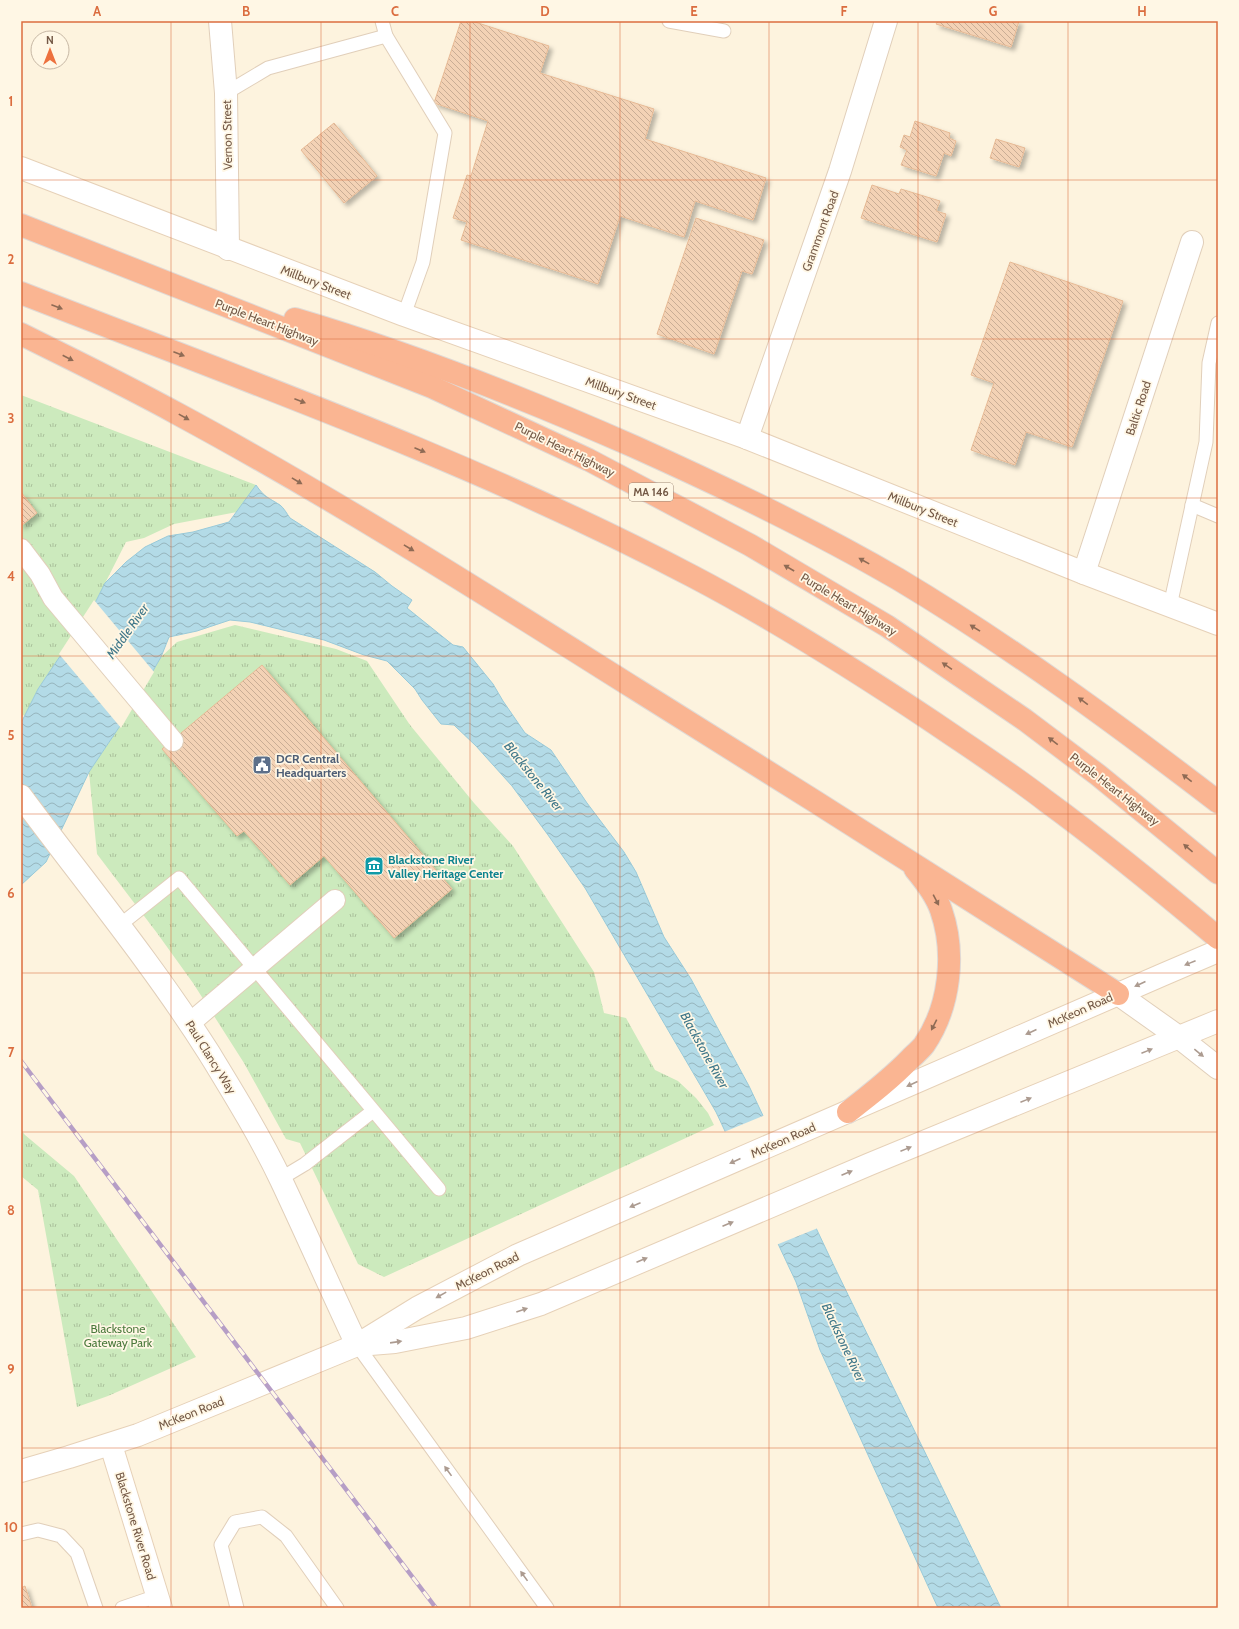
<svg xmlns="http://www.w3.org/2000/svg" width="1239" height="1629" font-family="Cabin,sans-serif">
	<defs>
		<pattern id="grass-tufts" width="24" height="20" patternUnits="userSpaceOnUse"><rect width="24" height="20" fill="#cceabd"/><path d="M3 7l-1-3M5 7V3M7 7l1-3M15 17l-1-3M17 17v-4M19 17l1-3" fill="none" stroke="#aac19b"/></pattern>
		<pattern id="water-waves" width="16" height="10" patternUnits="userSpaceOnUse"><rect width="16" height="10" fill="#b3dbe7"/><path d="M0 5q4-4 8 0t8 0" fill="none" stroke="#96b5bd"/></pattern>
		<pattern id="building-back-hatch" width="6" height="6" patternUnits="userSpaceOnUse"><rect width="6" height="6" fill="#f3d2b5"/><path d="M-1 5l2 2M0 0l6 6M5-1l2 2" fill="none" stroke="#c9ad95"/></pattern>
		<filter id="shadow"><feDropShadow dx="3.5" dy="3.5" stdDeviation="2" flood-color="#0004"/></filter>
	</defs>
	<rect width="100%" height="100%" fill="#fdf3de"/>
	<g fill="url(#grass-tufts)">
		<polygon points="21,395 256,485 237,512 174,524 144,538 126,542 93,607 38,689 25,715 21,716"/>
		<polygon points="235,625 336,649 367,661 410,725 474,803 513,846 594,972 604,1013 626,1018 655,1070 678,1081 696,1098 708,1113 714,1125 384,1277 358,1264 300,1143 286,1139 244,1063 193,983 157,933 97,854 89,772 128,714 161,657 177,642"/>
		<polygon points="21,1130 25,1135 74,1176 196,1357 108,1396 77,1407 38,1190 21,1176"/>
	</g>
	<path fill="url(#water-waves)" stroke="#99cad9" d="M256 485C264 497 269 498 280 505 284 508 287 514 290 518L375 572 392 586 412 600 407 608 453 645 463 647 493 684 503 701 525 733 551 750 587 803 624 852 636 872 664 937 691 979 749 1086 834 1266 1001 1608H938L820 1350 796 1282 716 1112 585 888 548 835 512 786 476 746 454 725 441 724 422 700 415 689 387 661 364 655 324 640 250 622 230 620 197 631 169 637 161 657 128 714 89 772 46 862 21 885V723L38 689 93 607 105 583 126 562 145 547 168 536 193 532 229 522Z"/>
	<g fill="#fdf3de">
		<polygon points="94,600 154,672 121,728 59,654"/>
		<polygon points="765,1115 818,1228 776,1245 724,1132"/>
	</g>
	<g fill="url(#building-back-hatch)" stroke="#e7ba95" filter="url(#shadow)">
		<polygon points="461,21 472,21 549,46 540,73 654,109 645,139 766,178 753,220 695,201 684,237 620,216 598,284 461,240 467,222 453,218 467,175 471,176 488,121 434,103"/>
		<polygon points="938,21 1019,21 1011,47 936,24"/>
		<polygon points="915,121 950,133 949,138 956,141 951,156 944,153 936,176 901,165 907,150 900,147 904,135 910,137"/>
		<polygon points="334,123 377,176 344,203 301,150"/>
		<polygon points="996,139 1025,148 1019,167 990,158"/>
		<polygon points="872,185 899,194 901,189 940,201 936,211 946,214 937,242 861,218"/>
		<polygon points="696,218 764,240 752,274 742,271 714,354 657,334"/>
		<polygon points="1010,262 1123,301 1072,447 1026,432 1015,465 971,450 994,383 971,375"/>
		<polygon points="21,492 37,513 21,526"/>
		<polygon points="262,665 452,889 394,938 324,856 290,885 244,831 237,836 162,749"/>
		<polygon points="25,1586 32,1608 21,1608 21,1588"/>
	</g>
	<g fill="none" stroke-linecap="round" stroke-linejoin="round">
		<g stroke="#e1cfba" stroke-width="15">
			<g id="service">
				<polyline points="669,21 724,31"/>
				<polyline points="386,36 445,133 423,262 404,315"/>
				<polyline points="226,93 268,68 386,36 382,21"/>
				<polyline points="1192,505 1218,516"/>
				<polyline points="1170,606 1206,442 1209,363 1218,323"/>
				<polyline points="120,925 179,878 439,1189"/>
				<polyline points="280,1179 305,1164 373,1111"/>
				<polyline points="357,1345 547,1608"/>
				<polyline points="21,1534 38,1530 61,1536 77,1553 96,1608"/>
				<polyline points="122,1608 157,1596"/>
				<polyline points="237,1608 221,1545 235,1522 262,1517 286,1536 337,1608"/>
			</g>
		</g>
		<g stroke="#e1cfba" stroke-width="22">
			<g id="pedestrian">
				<polyline points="21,549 40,574 53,598 173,741"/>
				<polyline points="190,1023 335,900"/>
			</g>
		</g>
		<g stroke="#e1cfba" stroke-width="24">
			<g id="minor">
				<polyline points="747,438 840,171 886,21"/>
				<polyline points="1084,573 1192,242"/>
				<path d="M21 796C84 881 152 963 209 1053 234 1094 260 1136 281 1180 307 1235 331 1290 357 1345"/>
			</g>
		</g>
		<g stroke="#e1cfba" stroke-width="24">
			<g id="tertiary">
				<polyline points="220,21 226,93 228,249"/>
				<polyline points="1118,994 1180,1038 1218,1068"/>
			</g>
		</g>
		<g stroke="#e6d1b8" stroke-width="24">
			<g id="secondary">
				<polyline points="21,168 404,315 747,438 1084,573 1218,624"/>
				<polyline points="358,1345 395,1342 466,1328 541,1304 870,1164 1218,1021"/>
				<polyline points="111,1445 161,1608"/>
				<polyline points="21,1471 69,1457 138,1435 357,1345 417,1308 518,1255 1162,975 1218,951"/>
			</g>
		</g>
		<g stroke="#e0dad6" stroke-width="24">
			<g id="motorway">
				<polyline points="21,225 432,387 589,460 750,545 887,626 1025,720 1098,775 1218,873"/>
				<path d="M21 293C247 381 477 463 692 576 776 620 855 670 933 722 971 748 1010 773 1046 801 1105 844 1162 891 1218 938"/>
				<path d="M295 319C411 353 524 398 635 447 724 487 814 530 898 579 1010 646 1115 723 1218 802"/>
				<path d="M21 334C73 360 125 385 176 413 332 497 483 593 634 688 796 789 957 891 1118 994"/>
				<path d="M848 1112C870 1095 892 1078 911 1058 915 1054 920 1050 924 1045 950 1007 956 953 941 910 936 895 925 881 915 869"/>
			</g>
		</g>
		<use href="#service" stroke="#fff" stroke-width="13"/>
		<use href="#pedestrian" stroke="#fff" stroke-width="20"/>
		<use href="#minor" stroke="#fff" stroke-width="22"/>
		<use href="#tertiary" stroke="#fff" stroke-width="22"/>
		<use href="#secondary" stroke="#fff" stroke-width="22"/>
		<use href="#motorway" stroke="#fab592" stroke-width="22"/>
		<g stroke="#b69ec6" stroke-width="4.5">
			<polyline id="rail" points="21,1061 436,1608"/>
		</g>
		<use href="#rail" stroke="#fff7e5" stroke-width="3" stroke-dasharray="9" stroke-linecap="butt"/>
	</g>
	<defs><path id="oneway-solid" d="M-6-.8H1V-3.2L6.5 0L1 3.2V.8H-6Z"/></defs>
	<g fill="#8f6b55">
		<use href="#oneway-solid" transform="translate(57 307) rotate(21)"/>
		<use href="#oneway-solid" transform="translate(179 354) rotate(21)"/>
		<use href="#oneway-solid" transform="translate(68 358) rotate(27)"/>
		<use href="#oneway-solid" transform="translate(300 401) rotate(21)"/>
		<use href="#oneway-solid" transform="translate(184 417) rotate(29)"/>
		<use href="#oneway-solid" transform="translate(420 450) rotate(23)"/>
		<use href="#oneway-solid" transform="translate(297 481) rotate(31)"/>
		<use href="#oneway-solid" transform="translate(409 548) rotate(31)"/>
		<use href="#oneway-solid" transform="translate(864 561) rotate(-151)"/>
		<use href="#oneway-solid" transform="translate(789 568) rotate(-150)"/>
		<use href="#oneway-solid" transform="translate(975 628) rotate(-148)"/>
		<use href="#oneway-solid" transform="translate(947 666) rotate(-146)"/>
		<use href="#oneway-solid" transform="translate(1083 701) rotate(-144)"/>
		<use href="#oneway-solid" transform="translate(1053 741) rotate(-143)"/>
		<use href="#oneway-solid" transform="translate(1187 778) rotate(-142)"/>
		<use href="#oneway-solid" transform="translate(1188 848) rotate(-140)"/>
		<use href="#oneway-solid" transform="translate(936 900) rotate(62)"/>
		<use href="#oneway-solid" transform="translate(934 1025) rotate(117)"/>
	</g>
	<g fill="#ac9b90">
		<use href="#oneway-solid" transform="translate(1190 963) rotate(158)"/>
		<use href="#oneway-solid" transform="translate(1140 984) rotate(156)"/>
		<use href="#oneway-solid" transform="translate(1031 1032) rotate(156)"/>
		<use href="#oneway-solid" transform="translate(1147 1051) rotate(-22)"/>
		<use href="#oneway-solid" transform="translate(1199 1053) rotate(39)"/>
		<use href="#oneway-solid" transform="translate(912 1084) rotate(156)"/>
		<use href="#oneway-solid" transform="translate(1026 1100) rotate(-22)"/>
		<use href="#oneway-solid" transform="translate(906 1149) rotate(-22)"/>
		<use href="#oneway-solid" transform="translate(735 1161) rotate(156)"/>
		<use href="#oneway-solid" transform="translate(847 1173) rotate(-23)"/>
		<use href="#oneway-solid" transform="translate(635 1205) rotate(157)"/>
		<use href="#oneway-solid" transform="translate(728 1224) rotate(-23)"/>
		<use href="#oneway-solid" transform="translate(642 1260) rotate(-23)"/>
		<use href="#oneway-solid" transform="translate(441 1295) rotate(151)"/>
		<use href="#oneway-solid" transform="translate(522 1310) rotate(-19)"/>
		<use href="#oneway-solid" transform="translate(396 1342) rotate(-8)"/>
		<use href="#oneway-solid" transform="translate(448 1471) rotate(-126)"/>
		<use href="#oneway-solid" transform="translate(524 1576) rotate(-126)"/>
	</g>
	<path fill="none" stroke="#db6d3f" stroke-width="1" stroke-opacity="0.55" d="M171 21V1608M321 21V1608M470 21V1608M620 21V1608M769 21V1608M918 21V1608M1068 21V1608M21 180H1218M21 339H1218M21 498H1218M21 656H1218M21 814H1218M21 973H1218M21 1132H1218M21 1290H1218M21 1448H1218"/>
	<defs>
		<g id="civic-square" transform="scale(1)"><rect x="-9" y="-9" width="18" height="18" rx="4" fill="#5c6f8a" stroke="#fff7e5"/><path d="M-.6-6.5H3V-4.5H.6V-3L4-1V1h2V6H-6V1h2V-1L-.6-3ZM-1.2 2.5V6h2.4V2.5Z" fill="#fff"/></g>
		<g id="museum-square" transform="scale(1)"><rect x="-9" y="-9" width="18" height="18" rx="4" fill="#0f9aa8" stroke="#fff7e5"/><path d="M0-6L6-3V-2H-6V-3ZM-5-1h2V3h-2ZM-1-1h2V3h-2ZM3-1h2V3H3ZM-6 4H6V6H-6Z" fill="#fff"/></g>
	</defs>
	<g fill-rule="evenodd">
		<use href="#civic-square" x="262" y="765"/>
		<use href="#museum-square" x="374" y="866"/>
	</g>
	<g text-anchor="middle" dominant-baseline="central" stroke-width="3.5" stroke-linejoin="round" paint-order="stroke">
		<rect fill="#fff7e5" stroke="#9e8876" stroke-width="1" x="629" y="483" width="44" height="18" rx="3"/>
		<g font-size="11" font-weight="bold" fill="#745946">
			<text x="651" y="492">MA 146</text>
		</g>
		<g font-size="12" fill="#745946" stroke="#fff7e5">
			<text transform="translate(227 135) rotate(-91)">Vernon Street</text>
			<text transform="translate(820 231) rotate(-70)">Grammont Road</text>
			<text transform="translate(316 282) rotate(21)">Millbury Street</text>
			<text transform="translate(267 322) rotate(21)">Purple Heart Highway</text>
			<text transform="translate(621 393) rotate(20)">Millbury Street</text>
			<text transform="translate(1138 408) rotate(-72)">Baltic Road</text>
			<text transform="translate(565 449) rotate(26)">Purple Heart Highway</text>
			<text transform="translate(923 509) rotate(22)">Millbury Street</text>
			<text transform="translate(849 604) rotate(31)">Purple Heart Highway</text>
			<text transform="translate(1115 789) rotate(38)">Purple Heart Highway</text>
			<text transform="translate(1080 1010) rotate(-24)">McKeon Road</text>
			<text transform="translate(211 1057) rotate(58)">Paul Clancy Way</text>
			<text transform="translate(783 1140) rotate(-24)">McKeon Road</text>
			<text transform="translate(487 1271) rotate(-27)">McKeon Road</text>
			<text transform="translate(191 1413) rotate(-22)">McKeon Road</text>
			<text transform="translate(136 1526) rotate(73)">Blackstone River Road</text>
		</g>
		<g font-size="12" font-weight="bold" fill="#4e5e75" stroke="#fff7e5" text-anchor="start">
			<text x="276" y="758">DCR Central<tspan x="276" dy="14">Headquarters</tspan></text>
		</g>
		<g font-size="12" font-weight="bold" fill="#0d838f" stroke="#fff7e5" text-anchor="start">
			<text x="388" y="859">Blackstone River<tspan x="388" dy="14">Valley Heritage Center</tspan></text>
		</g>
		<g font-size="12" fill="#4c7a3d" stroke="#fff7e5">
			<text x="118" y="1328">Blackstone<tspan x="118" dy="14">Gateway Park</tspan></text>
		</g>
		<g font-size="13" font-style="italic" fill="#3f7789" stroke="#fff7e5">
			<text transform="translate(127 631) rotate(-55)">Middle River</text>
			<text transform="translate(534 776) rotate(51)">Blackstone River</text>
			<text transform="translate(705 1050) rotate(61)">Blackstone River</text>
			<text transform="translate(844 1342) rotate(65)">Blackstone River</text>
		</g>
	</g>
	<rect width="1239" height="1629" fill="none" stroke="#fff7e5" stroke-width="44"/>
	<g transform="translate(50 50)"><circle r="19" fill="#fff7e5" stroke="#c7b8a5"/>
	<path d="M0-3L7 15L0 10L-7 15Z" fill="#ed713e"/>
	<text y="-6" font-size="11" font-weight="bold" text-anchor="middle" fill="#745946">N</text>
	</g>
	<rect x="22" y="22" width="1195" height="1585" fill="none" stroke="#db6d3f" stroke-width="1.5"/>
	<g font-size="13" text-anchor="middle" font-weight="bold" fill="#db6d3f">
		<text x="97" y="16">A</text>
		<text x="246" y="16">B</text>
		<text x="395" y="16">C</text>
		<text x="545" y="16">D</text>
		<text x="694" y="16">E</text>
		<text x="844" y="16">F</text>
		<text x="993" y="16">G</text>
		<text x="1142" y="16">H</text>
		<text x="11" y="106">1</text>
		<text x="11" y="264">2</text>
		<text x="11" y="423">3</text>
		<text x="11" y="581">4</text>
		<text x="11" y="740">5</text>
		<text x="11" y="898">6</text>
		<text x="11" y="1057">7</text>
		<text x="11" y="1215">8</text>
		<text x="11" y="1374">9</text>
		<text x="11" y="1532">10</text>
	</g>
</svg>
